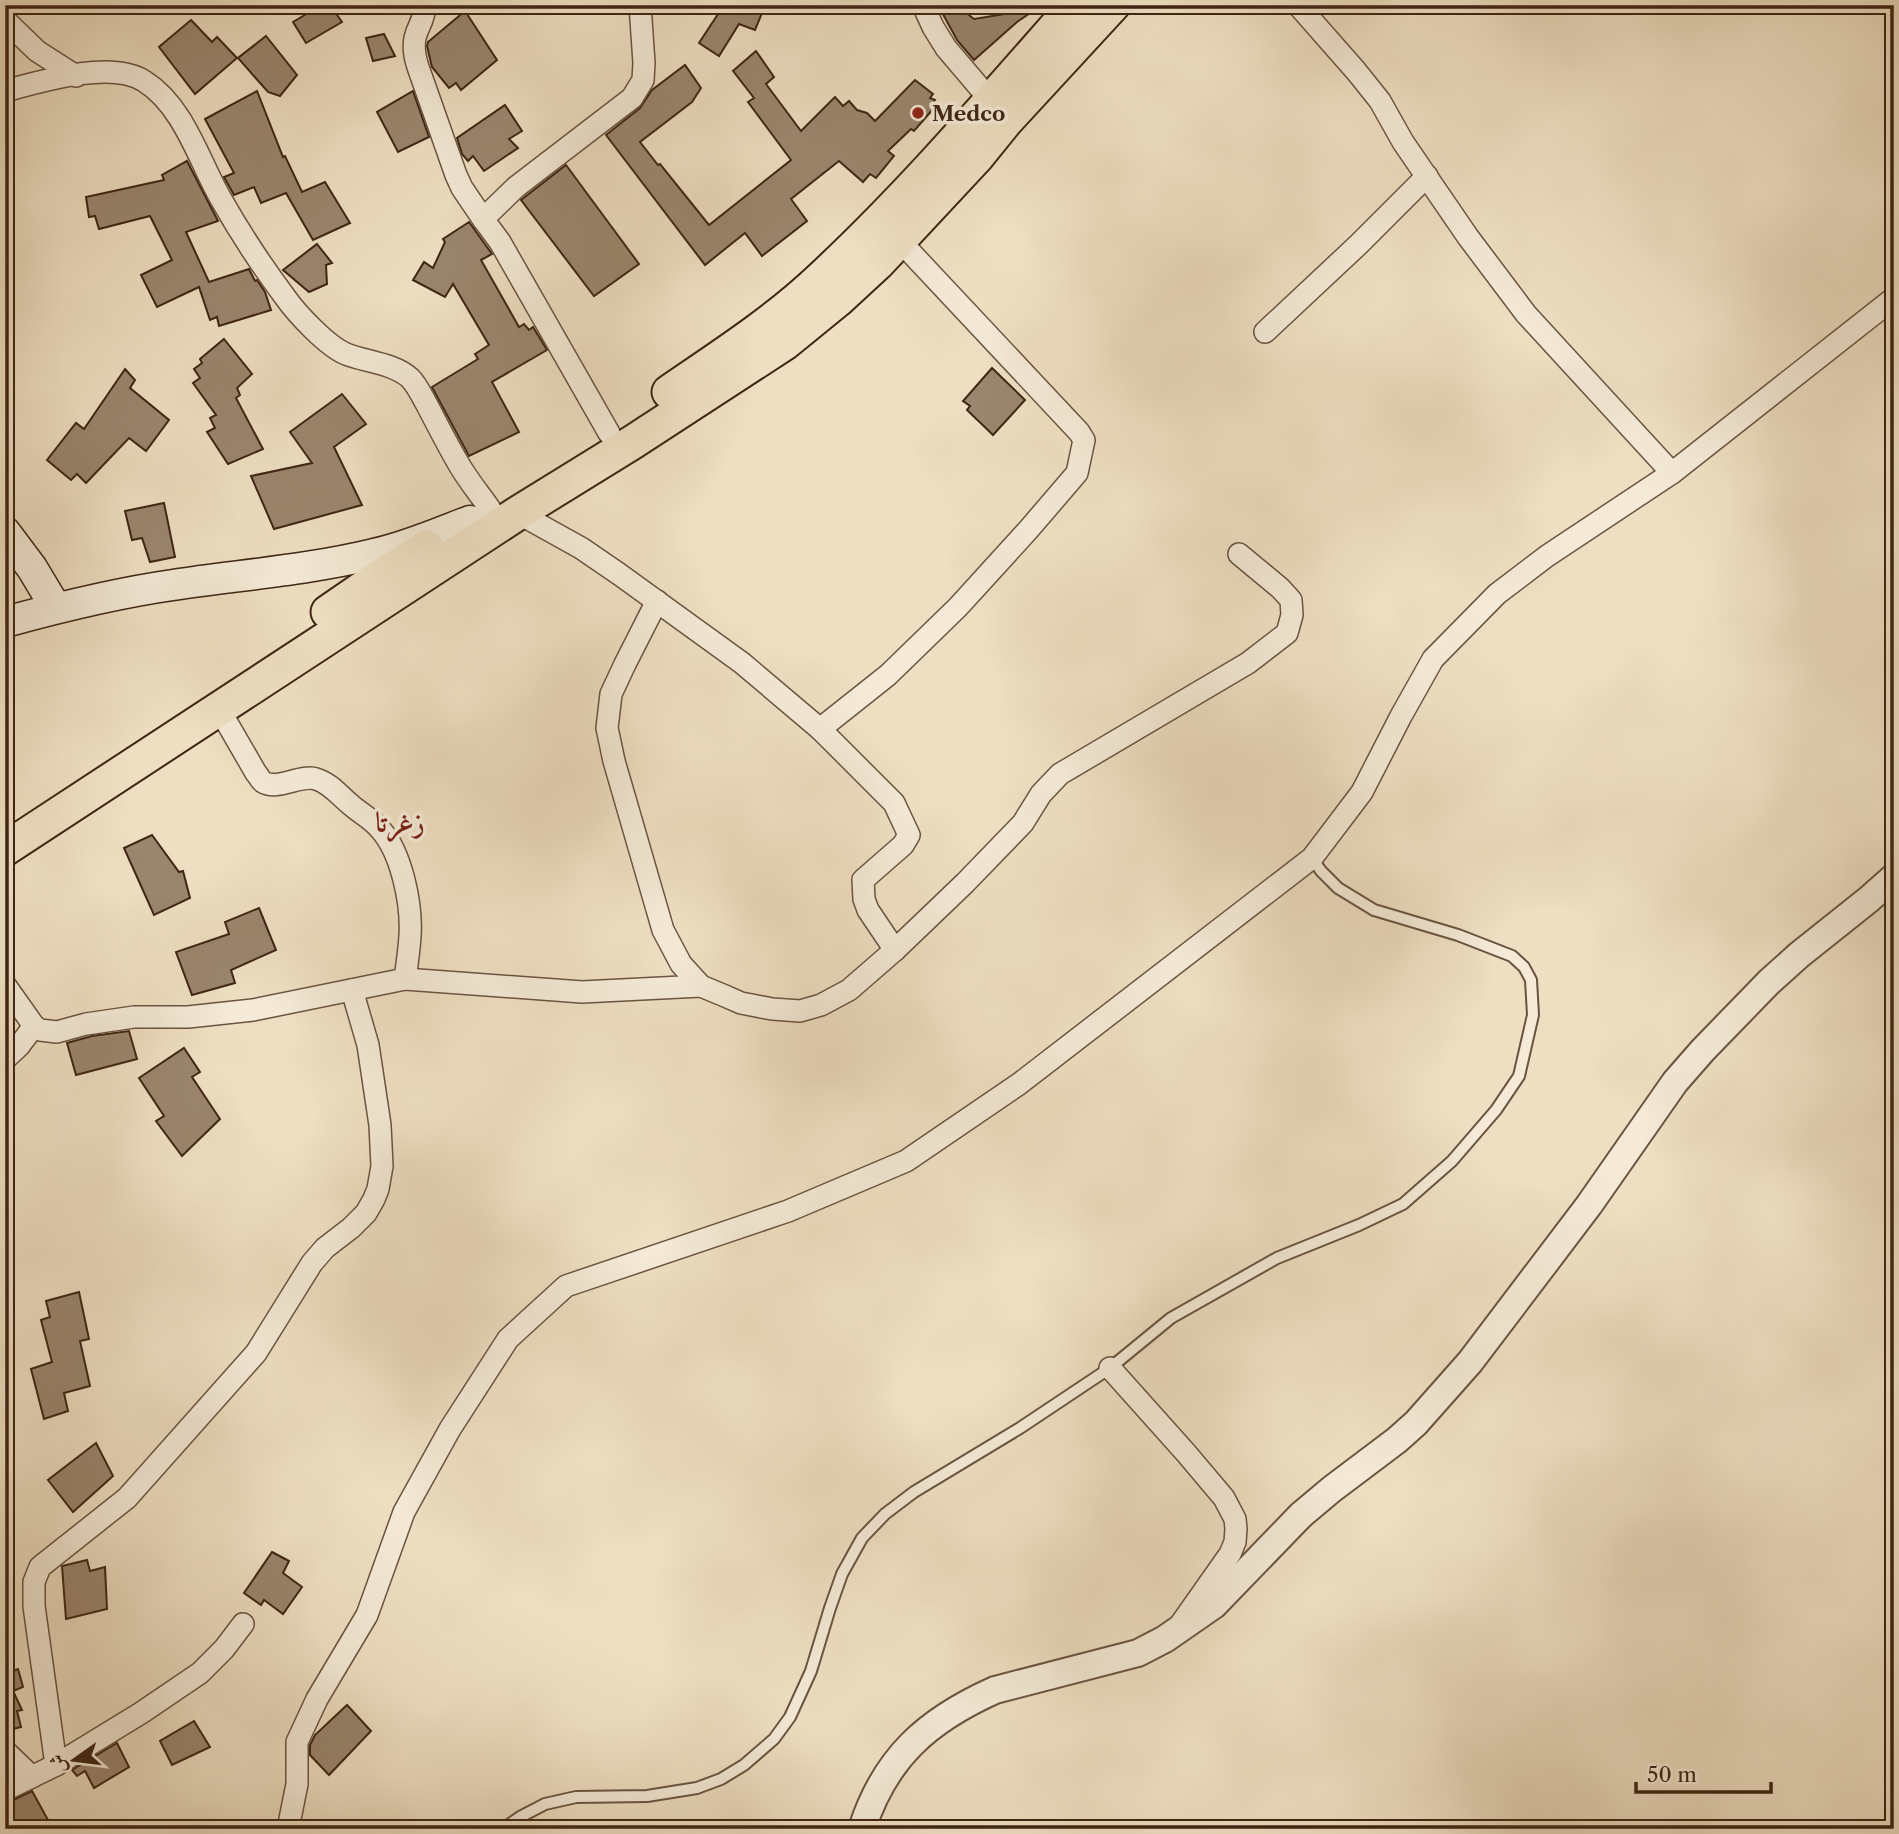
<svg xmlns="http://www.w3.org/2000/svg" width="1899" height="1834" font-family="'Libre Caslon Text',Amiri,serif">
	<rect width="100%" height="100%" fill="#eedfc2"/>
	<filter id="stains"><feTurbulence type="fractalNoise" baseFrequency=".00286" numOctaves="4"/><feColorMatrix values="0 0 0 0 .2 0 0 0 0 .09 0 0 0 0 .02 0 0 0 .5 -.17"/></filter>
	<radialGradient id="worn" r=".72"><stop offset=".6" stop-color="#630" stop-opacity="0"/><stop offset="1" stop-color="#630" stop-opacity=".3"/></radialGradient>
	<g fill="#9a866e" stroke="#3e2514" stroke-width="2">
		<polygon points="312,5 330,5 342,22 306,43 293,22 313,10"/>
		<polygon points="724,5 743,5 762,13 755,30 739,24 719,56 699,43"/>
		<polygon points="938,5 956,5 974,19 1011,13 1006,5 1042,5 1017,22 974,60 957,40"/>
		<polygon points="465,11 497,60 461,90 456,83 449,88 432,67 427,46 428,42"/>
		<polygon points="191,20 212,42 217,37 237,58 195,94 159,47"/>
		<polygon points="384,34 395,56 373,61 366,38"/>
		<polygon points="266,36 297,75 280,96 268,92 238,58"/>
		<polygon points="756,51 774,77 766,84 801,131 835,97 843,106 849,101 857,110 867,113 875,121 915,80 933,94 930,98 935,100 932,104 934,108 914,131 911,129 888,151 894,156 876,178 870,174 863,182 839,161 791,199 807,221 762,256 745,233 705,265 606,135 640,108 652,90 685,65 701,88 692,102 640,142 658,165 660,164 709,225 791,160 748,102 754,98 733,71"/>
		<polygon points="257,91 283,157 285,156 302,192 325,182 350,223 313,240 286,193 261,203 254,187 234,195 224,177 234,173 205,119"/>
		<polygon points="413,91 429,137 398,152 377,112"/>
		<polygon points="505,105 522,131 509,139 518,148 484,171 473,156 468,161 462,154 457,138"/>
		<polygon points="187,161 218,221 186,232 209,282 249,269 255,281 257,280 265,292 271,310 219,326 217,317 210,320 199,287 157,307 141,275 172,260 150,216 99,229 95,216 89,217 86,197 164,180 162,175"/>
		<polygon points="566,165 639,264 594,296 521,200"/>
		<polygon points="469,222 492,254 481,260 519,327 524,324 529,330 533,327 547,350 492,382 519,432 469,456 432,387 478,359 475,354 489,345 453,284 445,297 413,280 424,262 433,268 445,242 443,239"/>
		<polygon points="317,244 332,263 326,265 327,284 309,292 283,270"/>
		<polygon points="224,339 252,374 237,388 240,395 236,398 263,449 228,464 207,432 215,428 210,418 216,415 193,383 200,378 194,369 202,363 200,359"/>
		<polygon points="992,368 1025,400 993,435 967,410 970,406 963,401"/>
		<polygon points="125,369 135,380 130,388 169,420 146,451 129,438 86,483 77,474 71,480 47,460 76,423 84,429"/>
		<polygon points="342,394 366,424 334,447 362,505 274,529 251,476 312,463 290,432"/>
		<polygon points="164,503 175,557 150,562 142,538 132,540 125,511"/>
		<polygon points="152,835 179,872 183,871 190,898 154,915 124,848"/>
		<polygon points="259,908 276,950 231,970 235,983 192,995 176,952 229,934 225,922"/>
		<polygon points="129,1031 137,1059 76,1075 67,1043 92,1036"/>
		<polygon points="184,1048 200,1072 192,1077 220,1119 182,1156 156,1121 164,1116 139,1078"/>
		<polygon points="79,1292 89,1339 80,1341 90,1386 64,1393 68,1411 44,1419 31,1369 52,1362 41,1320 50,1317 46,1301"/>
		<polygon points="96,1443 113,1476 73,1512 48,1480"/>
		<polygon points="272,1552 289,1561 283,1573 302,1587 283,1614 264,1600 261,1605 244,1593"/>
		<polygon points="87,1560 90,1571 105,1567 107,1609 66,1619 62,1566"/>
		<polygon points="18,1669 23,1687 13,1691 22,1710 17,1711 21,1727 5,1731 5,1674"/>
		<polygon points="347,1705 371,1731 329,1775 310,1755 310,1745 315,1735"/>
		<polygon points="194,1721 210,1747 172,1765 160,1741"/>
		<polygon points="117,1743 129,1767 94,1788 85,1771 77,1776 72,1770"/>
		<polygon points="32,1791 53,1829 5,1829 5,1804"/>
	</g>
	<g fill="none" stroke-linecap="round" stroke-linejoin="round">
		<g stroke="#6a5440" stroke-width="14">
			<polyline id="service" points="503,1829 520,1817 545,1804 576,1797 647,1796 697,1788 721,1779 744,1765 774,1739 790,1717 811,1671 830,1608 842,1574 862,1538 885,1514 914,1492 1020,1428 1110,1368 1171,1318 1277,1258 1359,1225 1403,1204 1452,1161 1496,1110 1519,1076 1533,1015 1531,980 1524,967 1512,956 1458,935 1374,910 1338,888 1321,871 1312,858"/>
		</g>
		<g stroke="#6a5440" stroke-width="24">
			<g id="minor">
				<path d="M425 5C424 22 418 25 415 38 413 48 415 58 418 67L456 175 462 188 483 219"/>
				<polyline points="923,5 933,27 946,48 997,108"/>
				<polyline points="1298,5 1356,71 1380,101 1403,142 1468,237 1526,314 1672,473"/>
				<polyline points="5,20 37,51 76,76"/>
				<path d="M5 91C42 81 111 60 144 81 184 106 199 161 221 199 240 233 262 266 285 297 297 314 327 346 346 354 366 362 393 363 410 378 417 385 422 396 427 405 437 424 446 442 457 461 466 478 479 493 490 509"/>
				<polyline points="1265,332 1358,245 1427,176"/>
				<polyline points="609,433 500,242 483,219 516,187 632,98 643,80 644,63 640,5"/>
				<polyline points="518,513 581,548 619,574 742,663 820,729 888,675 958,607 1029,529 1077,473 1084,440 1079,432 899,240"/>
				<polyline points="657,601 625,664 611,694 607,728 614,761 663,930 681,964 701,986 725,996 741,1003 772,1009 800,1011 821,1005 849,990 895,950 965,883 1023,823 1041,794 1060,774 1248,663 1287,633 1292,615 1291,600 1280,588 1239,554"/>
				<path d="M219 709 256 773C259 776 260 780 263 782 277 791 301 774 316 779 330 783 340 796 351 805 360 813 372 819 380 829 402 853 412 905 410 936 409 951 407 965 405 979"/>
				<polyline points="820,729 894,803 909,835 903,845 863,880 864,899 868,910 895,950"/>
				<polyline points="5,985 34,1026 40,1030 57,1032 86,1024 134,1017 188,1017 253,1010 405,979 582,992 701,986"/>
				<polyline points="5,1059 19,1046 34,1026"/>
				<polyline points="1110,1368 1186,1453 1224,1498 1235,1519 1236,1529 1235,1542 1230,1554 1180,1625"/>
				<polyline points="5,1751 32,1777"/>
				<polyline points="56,1765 141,1713 200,1673 224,1649 243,1624"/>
				<polyline points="5,1790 56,1765 34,1606 34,1582 40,1567 127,1498 256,1353 312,1263 325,1248 351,1228 366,1213 374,1199 378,1189 382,1166 380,1125 368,1045 352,990"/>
				<polyline points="288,1829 297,1784 297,1742 317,1699 367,1615 404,1512 450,1429 508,1339 566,1286 788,1211 906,1161 1019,1084 1312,858 1362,792 1401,716 1433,659 1497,594 1547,556 1672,473 1894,298"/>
			</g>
		</g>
		<g stroke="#6a5440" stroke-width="30">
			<path id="tertiary" d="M862 1829C885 1757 928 1720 995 1690L1138 1653 1165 1639 1214 1605 1301 1515 1332 1489 1397 1440 1416 1423 1470 1362 1589 1205 1675 1082 1703 1050 1769 982 1799 955 1868 900 1894 877"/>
		</g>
		<g stroke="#3e2514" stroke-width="33">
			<g id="secondary">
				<polyline points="5,532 32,568 56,608"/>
				<path d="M5 622C60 607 116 593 173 585 239 575 308 570 374 554 407 547 438 533 470 521"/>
			</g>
		</g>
		<g stroke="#3e2514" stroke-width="37">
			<g id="primary">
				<path d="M669 392C720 357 773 323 818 281 910 196 992 99 1075 5"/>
				<polyline points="328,612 376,579 427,547"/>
				<polyline points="5,849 518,513 633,442 785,343 839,299 878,263 976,158 1006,121 1113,5"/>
			</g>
		</g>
		<use href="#service" stroke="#f4ead7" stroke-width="10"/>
		<use href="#minor" stroke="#f4ead7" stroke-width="21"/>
		<use href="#tertiary" stroke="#f4ead7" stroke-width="26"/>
		<use href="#secondary" stroke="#f4ead7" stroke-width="30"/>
		<use href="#primary" stroke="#eedfc2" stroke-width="33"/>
	</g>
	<circle fill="#8f2418" stroke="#f4ead7" stroke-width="2.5" cx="918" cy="113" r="7"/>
	<g text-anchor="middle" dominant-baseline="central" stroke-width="7" stroke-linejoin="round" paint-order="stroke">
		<g font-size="21" font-weight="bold" fill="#3e2514" stroke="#f4ead7" text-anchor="start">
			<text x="932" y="113">Medco</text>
		</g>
		<g font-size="28" font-weight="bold" fill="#7a1f14" stroke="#f4ead7">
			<text x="400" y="822">زغرتا</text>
		</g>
	</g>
	<rect width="1899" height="1834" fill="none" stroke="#eedfc2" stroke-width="28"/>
	<rect x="7" y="7" width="1885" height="1820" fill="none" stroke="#3e2514" stroke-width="3.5"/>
	<rect x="14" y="14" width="1871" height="1806" fill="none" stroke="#3e2514" stroke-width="2"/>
	<g transform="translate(74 1760) rotate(256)" stroke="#f4ead7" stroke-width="5" paint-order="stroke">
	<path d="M0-5L12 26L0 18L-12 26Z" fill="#3e2514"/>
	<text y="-10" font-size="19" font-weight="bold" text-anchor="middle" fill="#3e2514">ش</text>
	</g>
	<path d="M1636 1782v10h135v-10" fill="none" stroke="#3e2514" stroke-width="3.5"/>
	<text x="1647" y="1782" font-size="21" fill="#3e2514" stroke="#f4ead7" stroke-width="5" paint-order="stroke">50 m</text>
	<rect width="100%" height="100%" filter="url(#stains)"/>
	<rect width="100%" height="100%" fill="url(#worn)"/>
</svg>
